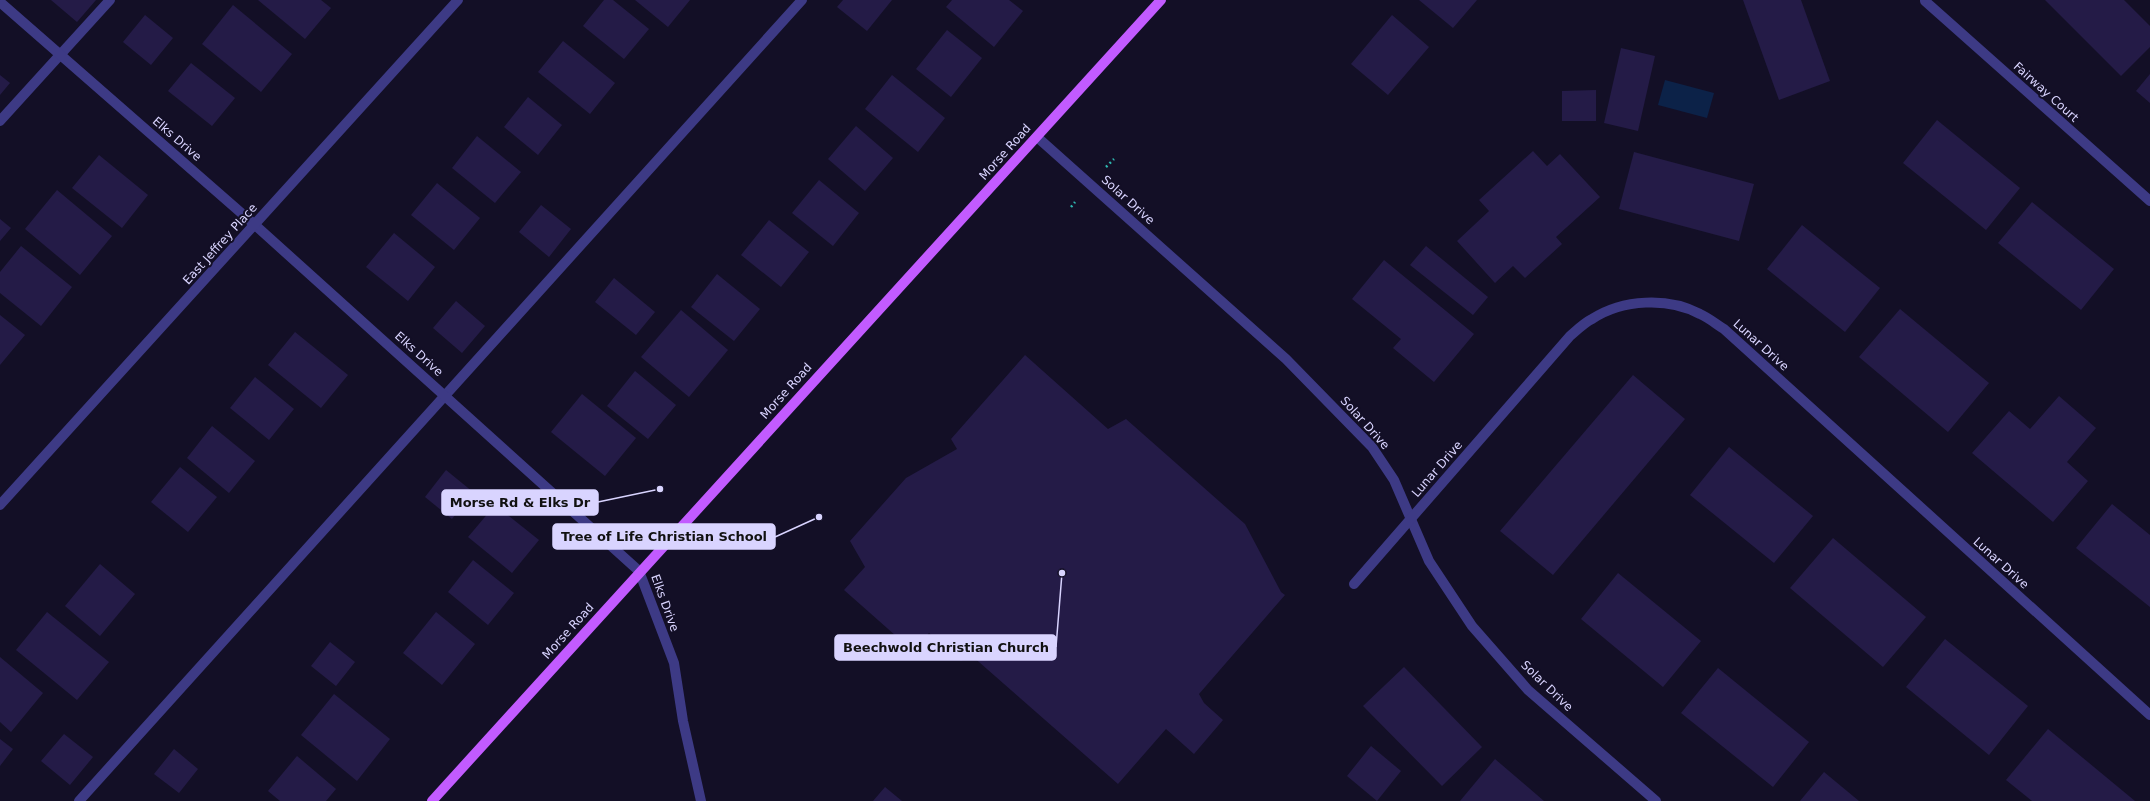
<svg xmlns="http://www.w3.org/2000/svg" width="2150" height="801" font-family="'DejaVu Sans',sans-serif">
	<rect width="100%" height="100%" fill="#130f26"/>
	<polygon fill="#0c2248" points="1665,80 1714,93 1707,118 1658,105"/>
	<g fill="#241b47">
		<polygon points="51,0 96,0 77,22"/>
		<polygon points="258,0 321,0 331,8 305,39"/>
		<polygon points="604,0 613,0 649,29 624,59 583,26"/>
		<polygon points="635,0 690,0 668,27"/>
		<polygon points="843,0 892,0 867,31 837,7"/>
		<polygon points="952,0 1009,0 1023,11 994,47 946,7"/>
		<polygon points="1419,0 1477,0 1453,28"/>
		<polygon points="1743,0 1801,0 1830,81 1779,100"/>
		<polygon points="2045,0 2124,0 2150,26 2150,47 2121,76"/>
		<polygon points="233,5 292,54 261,92 202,44"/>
		<polygon points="145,15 173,38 151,65 123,42"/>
		<polygon points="1392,15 1429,47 1388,95 1351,64"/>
		<polygon points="947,30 982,58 951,97 916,69"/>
		<polygon points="563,41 615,83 590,114 538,72"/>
		<polygon points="1621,48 1655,56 1638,131 1604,123"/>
		<polygon points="191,63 235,98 212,126 168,91"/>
		<polygon points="2150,74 2150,103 2136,91"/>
		<polygon points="0,75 10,83 0,95"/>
		<polygon points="892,75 945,118 918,152 865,109"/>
		<polygon points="1596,90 1596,121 1562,121 1562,91"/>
		<polygon points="528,97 562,125 538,155 504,127"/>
		<polygon points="1937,120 2020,188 1986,230 1903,163"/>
		<polygon points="856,126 893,158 865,191 828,159"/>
		<polygon points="477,136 521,172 495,203 452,168"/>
		<polygon points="1533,151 1547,166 1560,154 1600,197 1556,237 1562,244 1525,278 1513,266 1495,283 1457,241 1489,211 1479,200"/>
		<polygon points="1634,152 1754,184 1739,241 1619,209"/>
		<polygon points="99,155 148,195 122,228 72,188"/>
		<polygon points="819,180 859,213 833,246 792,213"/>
		<polygon points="437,183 480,218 454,250 411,215"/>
		<polygon points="57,190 112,236 80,275 25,229"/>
		<polygon points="2032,202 2114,269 2081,310 1998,243"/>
		<polygon points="541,205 571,229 549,257 519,232"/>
		<polygon points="0,219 11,228 0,241"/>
		<polygon points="769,220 809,252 781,287 741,255"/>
		<polygon points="1802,225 1880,288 1845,332 1767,269"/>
		<polygon points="394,233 435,267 408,301 366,267"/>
		<polygon points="21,246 72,287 41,326 0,293 0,272"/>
		<polygon points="1426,246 1488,297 1473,315 1410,265"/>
		<polygon points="1384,260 1474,334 1434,382 1393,348 1401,339 1352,299"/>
		<polygon points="717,274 760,309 734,341 691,307"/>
		<polygon points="614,278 655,312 636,335 595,302"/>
		<polygon points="456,301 485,326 462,353 433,328"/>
		<polygon points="1900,309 1989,383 1948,432 1859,357"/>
		<polygon points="681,310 728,350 689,397 641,357"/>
		<polygon points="0,315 25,335 0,365"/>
		<polygon points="295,332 348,375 321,408 268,365"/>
		<polygon points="1025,355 1108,429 1126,419 1245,524 1281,592 1285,595 1199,694 1204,703 1223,720 1194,754 1166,729 1118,784 971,655 961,661 929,633 913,651 844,590 865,567 850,541 906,478 957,449 951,439"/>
		<polygon points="635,371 676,405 648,439 607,406"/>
		<polygon points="1633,375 1685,419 1553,575 1500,531"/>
		<polygon points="255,377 294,409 269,440 230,408"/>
		<polygon points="582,394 636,438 605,476 551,432"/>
		<polygon points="2059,396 2096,428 2067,462 2088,481 2053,522 1972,453 2009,411 2030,429"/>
		<polygon points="212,426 255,461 229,493 187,458"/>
		<polygon points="1729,447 1813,516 1774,563 1690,495"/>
		<polygon points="180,467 217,497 188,532 151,502"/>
		<polygon points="446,470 473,492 452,519 425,497"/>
		<polygon points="2112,504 2150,535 2150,607 2076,548"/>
		<polygon points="495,505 539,540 512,573 468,537"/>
		<polygon points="1833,538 1926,617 1883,667 1790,588"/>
		<polygon points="473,560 514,593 488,625 448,592"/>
		<polygon points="100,564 135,594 100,636 65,606"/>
		<polygon points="1618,573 1701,641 1663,687 1581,619"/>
		<polygon points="47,612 109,662 77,700 16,650"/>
		<polygon points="436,612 475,644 442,685 403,653"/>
		<polygon points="1945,639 2028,706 1989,755 1906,687"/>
		<polygon points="330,642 355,662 336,686 311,666"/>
		<polygon points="0,657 43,693 11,732 0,722"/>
		<polygon points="1404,667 1482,747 1442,786 1363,706"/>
		<polygon points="1718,668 1809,742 1773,787 1681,713"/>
		<polygon points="334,694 390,739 357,781 301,735"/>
		<polygon points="2048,729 2135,801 2032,801 2006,780"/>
		<polygon points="64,734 93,757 70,785 41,761"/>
		<polygon points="0,739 13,749 0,766"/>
		<polygon points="1371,746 1401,771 1377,801 1347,776"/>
		<polygon points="174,749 198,769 179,793 154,774"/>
		<polygon points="297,756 336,789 326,801 280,801 268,791"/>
		<polygon points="1495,759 1544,801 1460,801"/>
		<polygon points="1824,772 1859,801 1800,801"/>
		<polygon points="885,787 902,801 873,801"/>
	</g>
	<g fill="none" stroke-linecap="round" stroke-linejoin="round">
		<g stroke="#2fb8b0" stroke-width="2.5" stroke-dasharray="2 3" stroke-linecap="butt">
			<polyline points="1106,167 1114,159"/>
			<polyline points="1071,207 1075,202"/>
		</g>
		<g stroke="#3d3a85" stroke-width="10">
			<polyline points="0,121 110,0"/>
			<polyline points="79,801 802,0"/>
		</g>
		<g stroke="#3d3a85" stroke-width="10">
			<polyline points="1925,1 2150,201"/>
			<polyline points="0,2 255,225 639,571 674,663 683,721 701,801"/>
			<polyline points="1037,137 1286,359 1372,447 1394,480 1429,561 1472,626 1528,690 1656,801"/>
			<polyline points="0,505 458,0"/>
			<path d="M1354 584 1570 336C1577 330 1584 323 1592 319 1623 299 1668 297 1700 314 1709 318 1716 324 1724 329L2150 715"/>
		</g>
		<polyline stroke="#c25bff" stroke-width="10" points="432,801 1161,0"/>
	</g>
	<g text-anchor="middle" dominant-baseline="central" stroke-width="4" stroke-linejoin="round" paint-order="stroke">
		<g font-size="12" fill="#d9d4ff" stroke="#130f26">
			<text transform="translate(2046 92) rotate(42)">Fairway Court</text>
			<text transform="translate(177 139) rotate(41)">Elks Drive</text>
			<text transform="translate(1005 152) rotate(-48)">Morse Road</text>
			<text transform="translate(1128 200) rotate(42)">Solar Drive</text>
			<text transform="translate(220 244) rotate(-48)">East Jeffrey Place</text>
			<text transform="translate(1761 345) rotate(42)">Lunar Drive</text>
			<text transform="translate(419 354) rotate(42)">Elks Drive</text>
			<text transform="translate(786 391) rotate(-48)">Morse Road</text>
			<text transform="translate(1365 423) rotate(48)">Solar Drive</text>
			<text transform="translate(1437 469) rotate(-49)">Lunar Drive</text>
			<text transform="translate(2001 563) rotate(42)">Lunar Drive</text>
			<text transform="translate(665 603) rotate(70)">Elks Drive</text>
			<text transform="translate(568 631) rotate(-48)">Morse Road</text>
			<text transform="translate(1547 686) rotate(44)">Solar Drive</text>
		</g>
	</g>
	<path fill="none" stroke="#d9d4ff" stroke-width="1.5" d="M660 489L598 502M819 517L775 537M1062 573L1056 647"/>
	<g fill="#d9d4ff" stroke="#130f26" stroke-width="1.5">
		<circle cx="660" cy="489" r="4"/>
		<circle cx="819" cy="517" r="4"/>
		<circle cx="1062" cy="573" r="4"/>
	</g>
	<g fill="#d9d4ff" stroke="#d9d4ff" stroke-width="1.5">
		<rect x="442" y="490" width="156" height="25" rx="4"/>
		<rect x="553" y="524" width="222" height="25" rx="4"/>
		<rect x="835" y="635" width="221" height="25" rx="4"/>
	</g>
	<g font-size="13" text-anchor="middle" font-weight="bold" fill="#111">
		<text x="520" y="507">Morse Rd &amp; Elks Dr</text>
		<text x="664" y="541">Tree of Life Christian School</text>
		<text x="946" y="652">Beechwold Christian Church</text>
	</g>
</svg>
